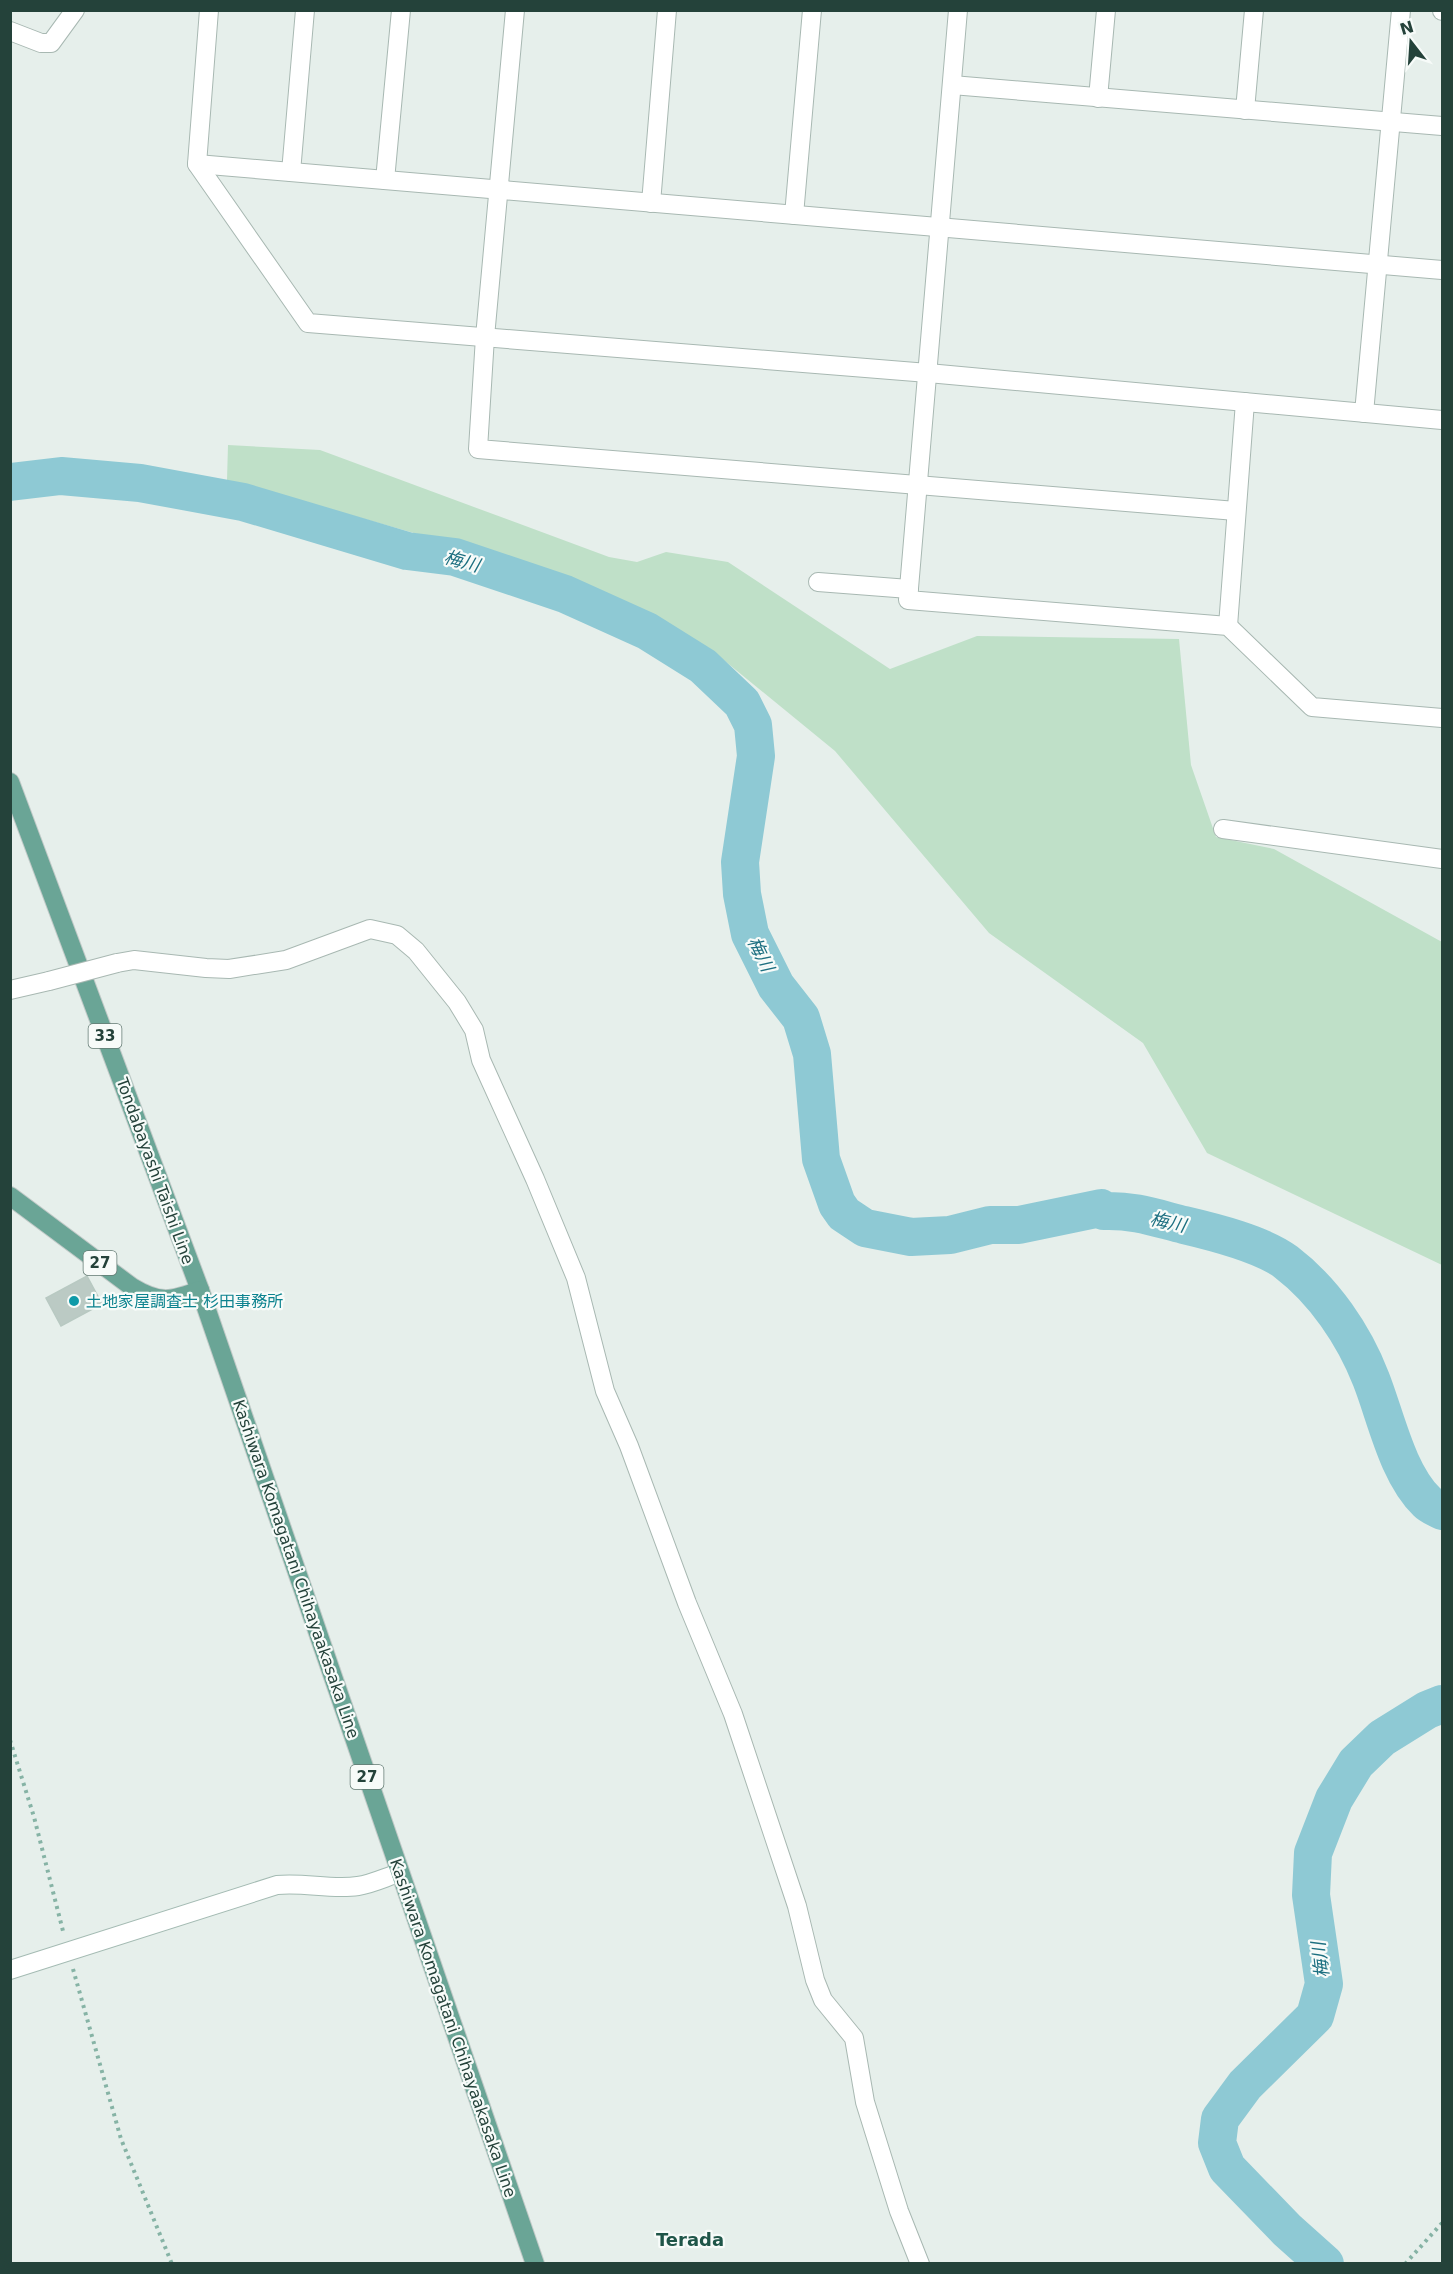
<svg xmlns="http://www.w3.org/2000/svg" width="1453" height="2274" font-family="'DejaVu Sans','Noto Sans JP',sans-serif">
	<rect width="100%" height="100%" fill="#e6efeb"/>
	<polygon fill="#bfe0c8" points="228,445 320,450 609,557 637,562 666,552 728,562 890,669 977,636 1179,639 1191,765 1216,837 1274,849 1442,942 1442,1265 1207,1153 1143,1043 989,933 835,751 709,648 541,569 227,480"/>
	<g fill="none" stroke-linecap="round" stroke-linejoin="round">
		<g stroke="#8ec9d4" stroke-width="38">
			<path d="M10 482 61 476 140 483 243 502 407 551 455 557 565 594 647 631 703 666 742 703 753 725 756 756 740 862 742 894 750 934 776 986 801 1018 812 1054 821 1159 837 1204 844 1214 865 1228 911 1237 950 1235 990 1225H1019L1101 1208 1104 1211C1134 1210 1156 1218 1184 1225 1214 1232 1262 1244 1286 1262 1324 1291 1354 1335 1371 1379 1386 1417 1397 1473 1427 1502 1431 1506 1437 1508 1442 1511"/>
			<polyline points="1325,2264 1287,2230 1227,2168 1217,2143 1220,2119 1245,2085 1315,2016 1324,1984 1311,1895 1313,1853 1334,1799 1356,1763 1382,1738 1427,1710 1442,1704"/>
		</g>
	</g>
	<polygon fill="#bbcac4" stroke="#b8c9c2" stroke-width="1.5" points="87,1276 102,1304 61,1326 46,1298"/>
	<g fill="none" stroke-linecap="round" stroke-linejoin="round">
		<g stroke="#a8b8b2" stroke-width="20">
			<g id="street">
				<polyline points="209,10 197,164 308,323 928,373 1442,420"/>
				<polyline points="515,10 485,337 478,449 1236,511"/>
				<polyline points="958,10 908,600 1228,626 1312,707 1442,718"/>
				<polyline points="1442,10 1442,11"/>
				<polyline points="10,31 41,43 51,43 75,10"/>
				<polyline points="952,85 1442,126"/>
				<polyline points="1098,98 1106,10"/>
				<polyline points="1245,110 1254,10"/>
				<polyline points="197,164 1442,270"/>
				<polyline points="291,172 305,10"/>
				<polyline points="385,180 401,10"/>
				<polyline points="651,203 667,10"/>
				<polyline points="794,215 812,10"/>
				<polyline points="1364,413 1401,10"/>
				<polyline points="818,582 909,589"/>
				<polyline points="1228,626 1245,402"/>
				<polyline points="1223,829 1442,859"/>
				<polyline points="117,963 134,960 206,968 229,969 286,960 370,929 397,935 416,951 457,1002 474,1030 481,1060 535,1179 576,1278 605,1391 629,1446 687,1603 733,1714 797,1906 815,1980 823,2000 854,2038 865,2102 899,2211 920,2264"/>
				<polyline points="10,990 49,981"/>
			</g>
		</g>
		<g stroke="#a4bbb3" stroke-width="20">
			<path id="secondary" d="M10 1970 277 1885C304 1882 331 1890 358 1886 372 1884 386 1877 399 1873"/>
		</g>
		<g stroke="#c2cac8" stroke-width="20">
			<g id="primary">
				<polyline points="10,782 200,1290 535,2264"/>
				<path d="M10 1196 132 1287C160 1304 171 1301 200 1290"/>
			</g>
		</g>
		<g stroke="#86b3a5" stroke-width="4" stroke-dasharray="3 4.5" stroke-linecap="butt">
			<polyline points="10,1740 34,1817 64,1935"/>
			<polyline points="73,1969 121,2139 172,2264"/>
			<polyline points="1405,2264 1442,2223"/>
		</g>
		<use href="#street" stroke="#fff" stroke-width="18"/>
		<use href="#secondary" stroke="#fff" stroke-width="18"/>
		<use href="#primary" stroke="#6aa596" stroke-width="18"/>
		<g stroke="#a8b8b2" stroke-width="20" stroke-linecap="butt">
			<polyline id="street-bridge" points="49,981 117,963"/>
		</g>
		<use href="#street-bridge" stroke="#fff" stroke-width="18"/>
	</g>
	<circle fill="#0f9aa8" stroke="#f7fbf9" stroke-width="2" cx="74" cy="1301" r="6"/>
	<g text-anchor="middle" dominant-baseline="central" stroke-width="4.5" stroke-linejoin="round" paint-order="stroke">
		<g fill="#f7fbf9" stroke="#637a73" stroke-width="1.5">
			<rect x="88.5" y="1024" width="33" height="24" rx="4.5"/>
			<rect x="83.5" y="1251" width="33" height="24" rx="4.5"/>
			<rect x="350.5" y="1765" width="33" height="24" rx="4.5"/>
		</g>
		<g font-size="15" font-weight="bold" fill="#24423a">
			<text x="105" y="1036">33</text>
			<text x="100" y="1263">27</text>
			<text x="367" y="1777">27</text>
		</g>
		<g font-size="16" fill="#24423a" stroke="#f7fbf9">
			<text transform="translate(155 1171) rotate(70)">Tondabayashi Taishi Line</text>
			<text transform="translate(296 1569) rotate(71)">Kashiwara Komagatani Chihayaakasaka Line</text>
			<text transform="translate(453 2028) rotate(71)">Kashiwara Komagatani Chihayaakasaka Line</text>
		</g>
		<g font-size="16" fill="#0d838f" stroke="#f7fbf9" text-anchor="start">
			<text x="86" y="1301">土地家屋調査士 杉田事務所</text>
		</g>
		<g font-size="18" font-style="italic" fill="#1c6f80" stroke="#f7fbf9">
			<text transform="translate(462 561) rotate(15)">梅川</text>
			<text transform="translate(761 954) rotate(64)">梅川</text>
			<text transform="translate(1168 1222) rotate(12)">梅川</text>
			<text transform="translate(1320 1960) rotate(-97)">梅川</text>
		</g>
		<g font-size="18" font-weight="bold" fill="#1f5548" stroke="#f7fbf9">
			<text x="690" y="2239">Terada</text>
		</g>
	</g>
	<rect width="1453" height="2274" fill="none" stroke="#24423a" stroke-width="24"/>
	<g transform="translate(1411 42) rotate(343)" stroke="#f7fbf9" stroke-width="4.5" paint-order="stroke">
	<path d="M0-4.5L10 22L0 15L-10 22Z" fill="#24423a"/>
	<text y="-9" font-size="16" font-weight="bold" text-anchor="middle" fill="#24423a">N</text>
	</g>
</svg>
